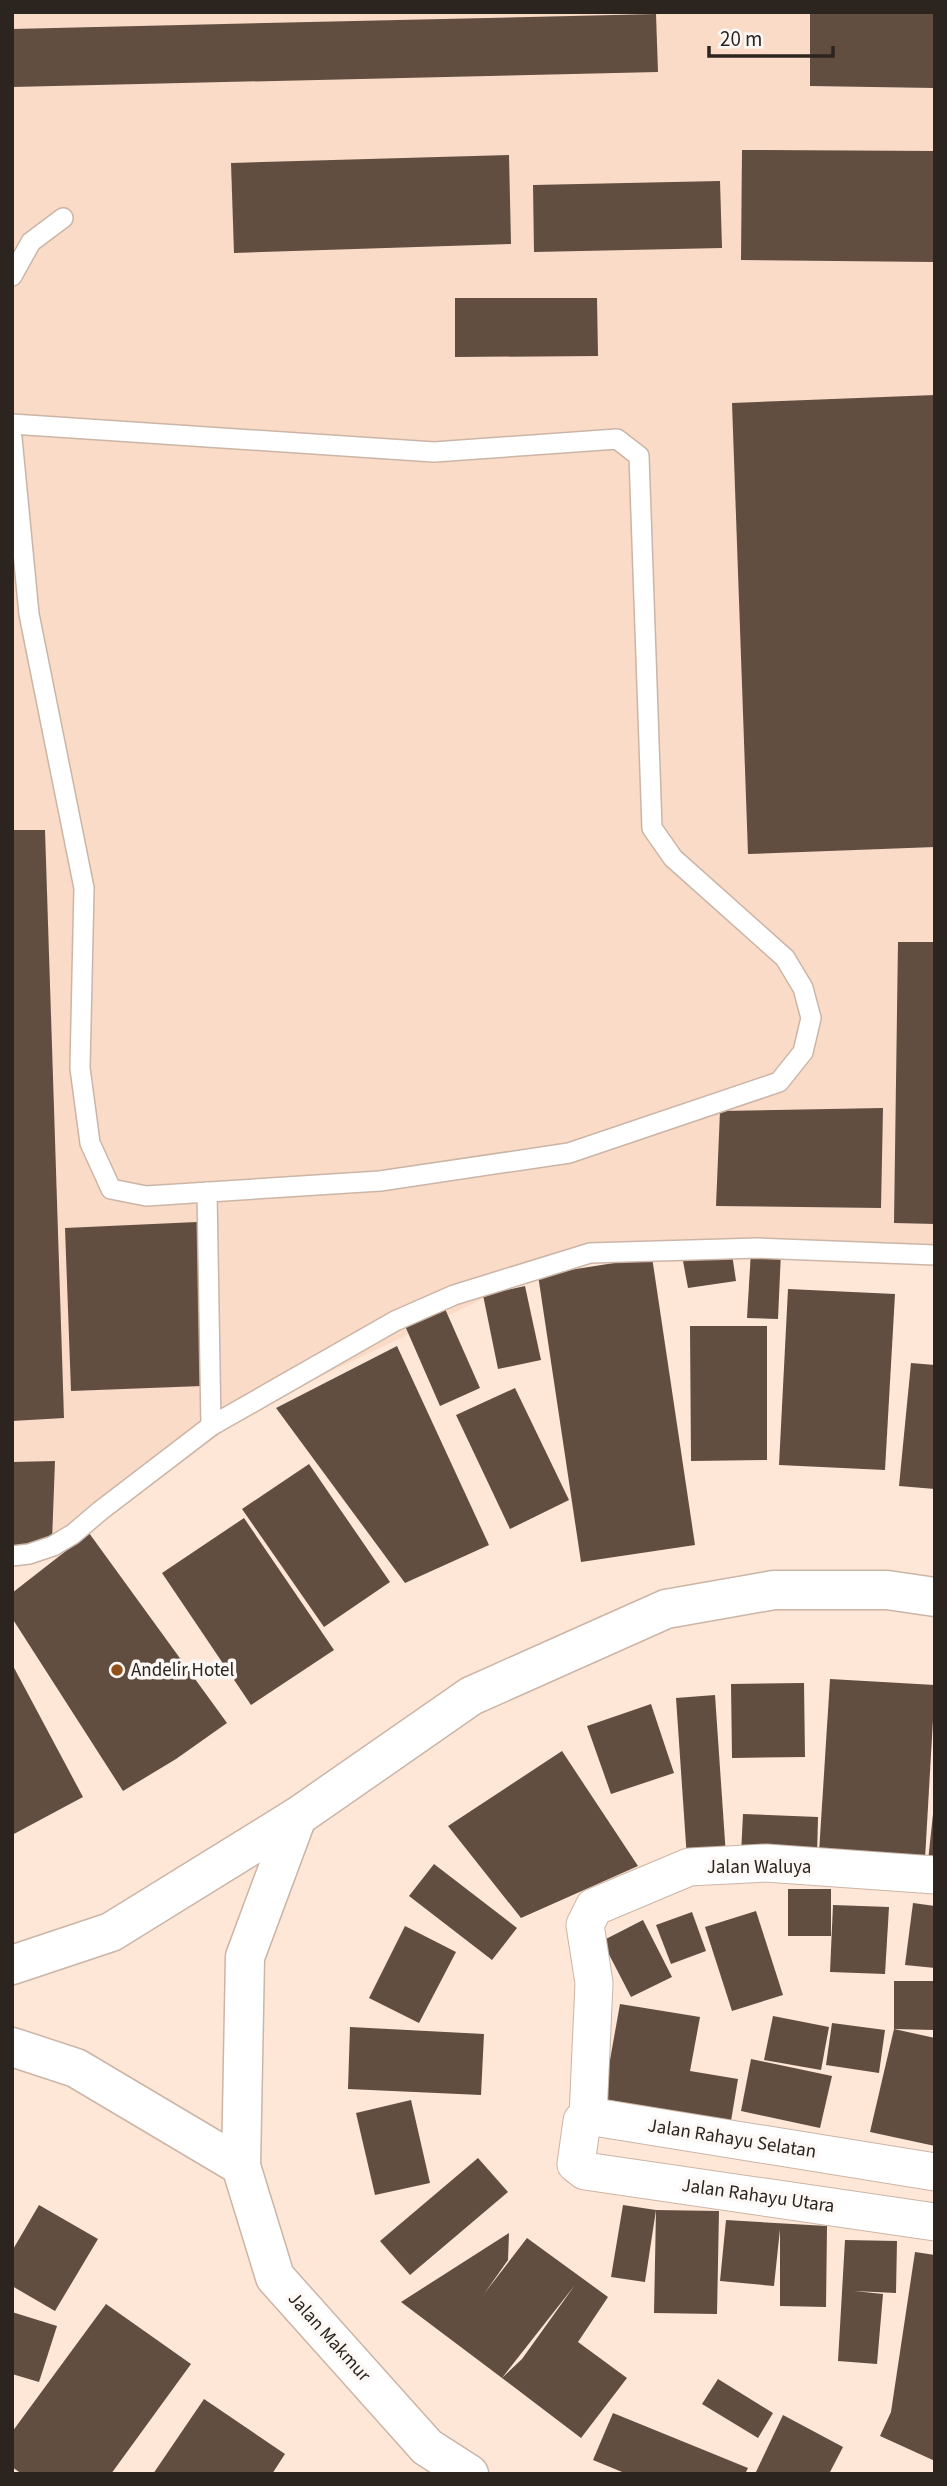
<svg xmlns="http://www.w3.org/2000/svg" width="947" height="2486" font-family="'Source Sans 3',sans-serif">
	<rect width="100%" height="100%" fill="#fee7d7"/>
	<polygon fill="#f9dbc7" points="12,12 935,12 935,1253 626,1249 489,1296 256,1407 79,1540 12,1550"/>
	<g fill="#614e41">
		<polygon points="810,12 935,12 935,88 810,86"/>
		<polygon points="656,14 658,72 12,87 12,29"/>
		<polygon points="742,150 935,151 935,262 741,260"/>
		<polygon points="509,155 511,244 234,253 231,163"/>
		<polygon points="720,181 722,248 534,252 533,185"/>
		<polygon points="455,298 597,298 598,356 455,357"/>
		<polygon points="935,395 935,847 748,854 732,403"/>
		<polygon points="12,830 45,830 64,1418 12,1421"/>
		<polygon points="898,942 935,942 935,1224 894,1223"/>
		<polygon points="883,1108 881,1208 716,1206 720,1111"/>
		<polygon points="197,1222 202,1386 71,1391 65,1228"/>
		<polygon points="751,1251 781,1252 778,1319 747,1318"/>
		<polygon points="732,1254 736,1281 688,1288 683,1261"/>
		<polygon points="652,1257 695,1545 581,1562 538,1275"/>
		<polygon points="525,1286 541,1360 498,1369 483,1295"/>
		<polygon points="788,1289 895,1294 885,1470 779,1465"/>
		<polygon points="442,1302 480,1388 440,1406 402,1319"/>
		<polygon points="690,1326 767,1326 767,1460 691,1461"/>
		<polygon points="397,1346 489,1545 405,1583 276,1408"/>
		<polygon points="911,1363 935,1365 935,1489 899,1486"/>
		<polygon points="515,1388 569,1500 510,1529 456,1415"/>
		<polygon points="55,1461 52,1541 12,1546 12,1462"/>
		<polygon points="309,1464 390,1582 324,1627 242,1509"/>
		<polygon points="244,1518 334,1650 251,1705 162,1573"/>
		<polygon points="89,1533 227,1723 176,1759 123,1791 12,1618 12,1593"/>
		<polygon points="12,1664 83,1797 12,1835"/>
		<polygon points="830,1679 935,1685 925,1859 819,1853"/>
		<polygon points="804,1683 805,1757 732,1758 731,1684"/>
		<polygon points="715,1695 726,1856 687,1859 676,1698"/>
		<polygon points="651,1704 674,1773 611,1794 587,1726"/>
		<polygon points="562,1751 638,1866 521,1918 448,1826"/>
		<polygon points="743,1814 818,1817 817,1857 741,1854"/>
		<polygon points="933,1814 935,1814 935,1862 928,1861"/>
		<polygon points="434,1864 517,1928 492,1960 409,1896"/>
		<rect x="788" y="1889" width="43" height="47"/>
		<polygon points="913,1903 935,1906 935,1968 905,1965"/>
		<polygon points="833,1905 889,1907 885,1974 830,1972"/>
		<polygon points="756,1911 783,1995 732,2011 705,1927"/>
		<polygon points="692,1912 706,1951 671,1964 656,1925"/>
		<polygon points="643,1920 672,1977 631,1997 602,1941"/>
		<polygon points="405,1926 456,1952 419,2023 369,1998"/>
		<polygon points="894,1981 935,1981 935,2030 894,2029"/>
		<polygon points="620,2004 700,2017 690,2071 738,2079 731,2121 603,2099"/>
		<polygon points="773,2016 829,2027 821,2070 764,2060"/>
		<polygon points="832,2023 885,2030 879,2073 826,2065"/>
		<polygon points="350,2027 484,2034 481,2095 348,2089"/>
		<polygon points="894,2029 935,2038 935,2146 870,2132"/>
		<polygon points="751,2059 832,2076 820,2128 741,2111"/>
		<polygon points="411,2100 430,2183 375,2195 356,2113"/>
		<polygon points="478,2158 508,2192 410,2275 380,2241"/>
		<polygon points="39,2205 98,2239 55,2311 12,2286 12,2251"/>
		<polygon points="623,2205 656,2210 645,2282 611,2277"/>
		<polygon points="656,2210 719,2211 717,2314 654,2313"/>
		<polygon points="726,2220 827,2226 826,2307 780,2306 780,2229 774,2286 720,2281"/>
		<polygon points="509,2233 508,2260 484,2294 527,2238 608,2297 578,2342 627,2378 581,2438 502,2378 522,2359 575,2285 502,2378 401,2302"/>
		<polygon points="845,2240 897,2241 896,2293 854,2291 883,2294 877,2364 838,2361"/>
		<polygon points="915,2252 935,2255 935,2461 880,2436 891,2412"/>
		<polygon points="106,2304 191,2364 111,2474 22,2474 12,2467 12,2432"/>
		<polygon points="12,2312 57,2326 39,2382 12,2374"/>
		<polygon points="718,2379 773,2413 758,2438 702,2404"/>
		<polygon points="204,2399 285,2454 272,2474 153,2474"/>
		<polygon points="613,2413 748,2468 745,2474 627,2474 593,2460"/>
		<polygon points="783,2415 843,2447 829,2474 755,2474"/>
	</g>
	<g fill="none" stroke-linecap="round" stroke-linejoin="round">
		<g stroke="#cbb5a7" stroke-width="22">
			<g id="lane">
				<polyline points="12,276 31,242 63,218"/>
				<polyline points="12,424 434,452 617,439 639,456 652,828 673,858 785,958 803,988 811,1018 803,1052 779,1082 569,1153 380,1181 146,1196 111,1189 90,1143 80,1068 84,888 29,614 12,438"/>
				<polyline points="207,1192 211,1426"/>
				<polyline points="12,1556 29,1554 53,1546 73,1534 100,1511 211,1426 395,1321 454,1295 590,1253 758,1248 935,1255"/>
			</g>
		</g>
		<g stroke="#cbb5a7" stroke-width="39">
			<g id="street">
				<polyline points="588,2116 594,1983 585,1925 594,1907 689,1867 766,1863 935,1875"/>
				<polyline points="935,2172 588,2116 582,2121 576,2164 585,2171 935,2222"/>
			</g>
		</g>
		<g stroke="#cbb5a7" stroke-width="41">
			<g id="secondary">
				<polyline points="297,1817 245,1957 241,2166 275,2277 427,2447 469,2474"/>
				<polyline points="12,1965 111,1932 297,1817 471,1696 666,1609 774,1590 887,1590 935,1597"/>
				<polyline points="12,2047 76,2068 241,2166"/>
			</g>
		</g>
		<use href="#lane" stroke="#fff" stroke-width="19"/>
		<use href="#street" stroke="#fff" stroke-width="37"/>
		<use href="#secondary" stroke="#fff" stroke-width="38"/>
	</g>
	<circle fill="#91511b" stroke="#fdf8f5" stroke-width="2.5" cx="117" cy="1670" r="7"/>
	<g text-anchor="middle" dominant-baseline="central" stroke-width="7" stroke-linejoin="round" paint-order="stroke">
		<g font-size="19" fill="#2c241e" stroke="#fdf8f5" text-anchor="start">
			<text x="131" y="1670">Andelir Hotel</text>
		</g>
		<g font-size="19" fill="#2c241e" stroke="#fdf8f5">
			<text x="759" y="1867">Jalan Waluya</text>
			<text transform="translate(732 2139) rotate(9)">Jalan Rahayu Selatan</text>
			<text transform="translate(758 2196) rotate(8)">Jalan Rahayu Utara</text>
			<text transform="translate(329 2337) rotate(48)">Jalan Makmur</text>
		</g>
	</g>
	<rect width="947" height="2486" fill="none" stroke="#2c241e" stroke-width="28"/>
	<path d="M709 46v10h124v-10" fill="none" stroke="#2c241e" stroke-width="3.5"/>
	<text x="720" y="46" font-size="21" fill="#2c241e" stroke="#fdf8f5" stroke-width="5" paint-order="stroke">20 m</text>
</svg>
